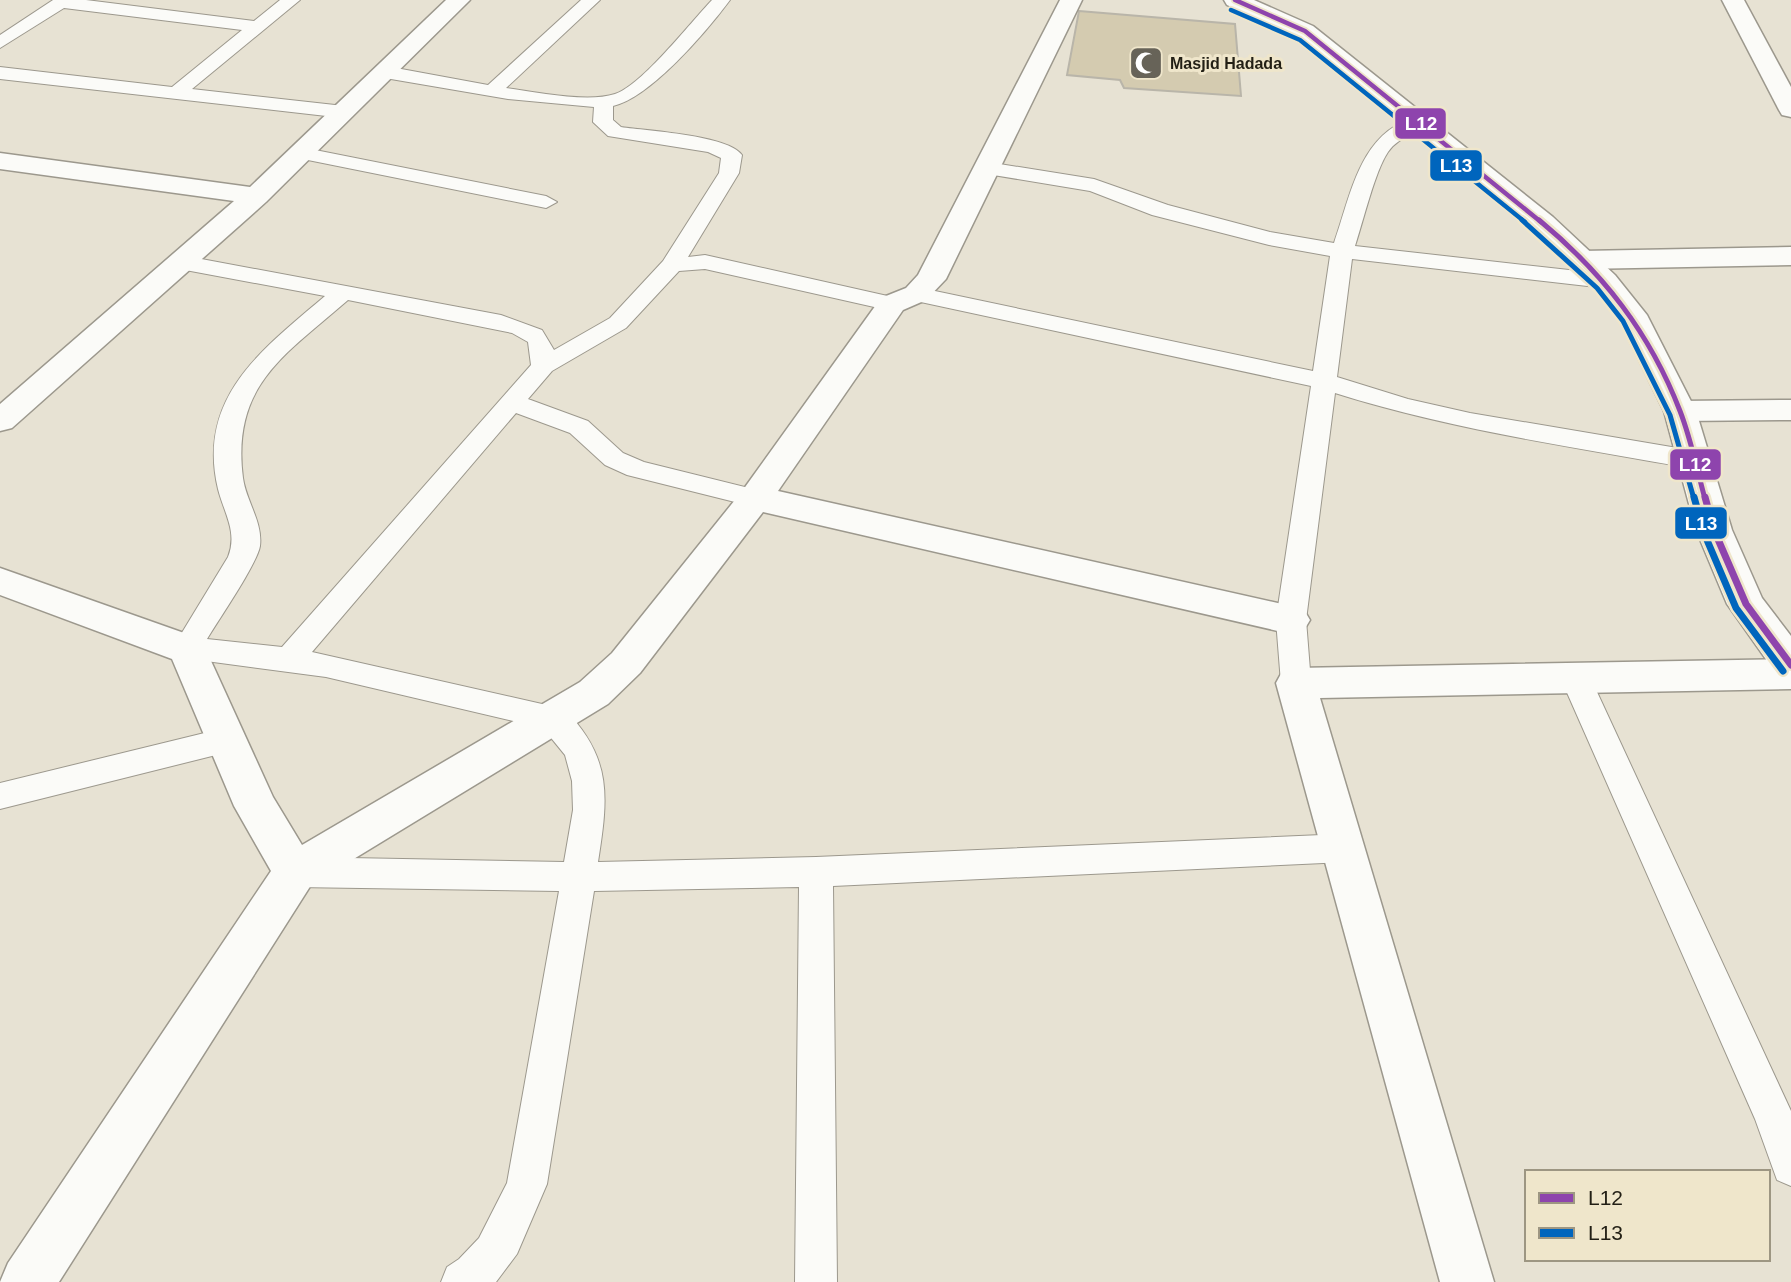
<svg xmlns="http://www.w3.org/2000/svg" width="1791" height="1282" font-family="Arial,sans-serif">
	<rect width="100%" height="100%" fill="#e7e2d3"/>
	<polygon fill="#d4cbb0" stroke="#b9b5a9" stroke-width="2" points="1079,11 1235,24 1241,96 1124,88 1120,80 1067,75"/>
	<g fill="none" stroke-linecap="round" stroke-linejoin="round">
		<g stroke="#9c988d" stroke-width="2">
			<g id="service">
				<polygon points="53,0 86,0 254,21 280,0 300,0 192,89 344,106 354,112 344,118 0,79 0,67 172,87 242,30 64,8 0,48 0,35"/>
				<path d="M581 0H600L506 88C536 92 587 103 615 94 642 85 690 23 712 0H730C707 31 650 98 613 106V120L621 127C647 131 728 135 742 155L739 173 688 257 705 255 892 297 900 299 904 304 900 309 892 311 705 269 679 271 626 328 552 371 528 399 588 421 623 453 644 462 765 492 768 498 765 504 755 507 627 475 605 465 570 433 516 413 312 652 564 709C613 758 608 798 598 862L816 857 1345 834 1357 838 1362 848 1357 858 1345 862 833 886 837 1282H795L799 887 594 891 547 1184 517 1254 496 1282H441L447 1267 459 1259 479 1238 507 1183 559 891 295 887 283 882 278 872 283 862 295 857 564 862 573 810 572 781 565 755 543 728 326 677 176 657 172 649 228 557C238 532 224 513 218 489 196 397 263 349 325 296L180 269 169 262 180 255 501 315 542 330 554 350 610 318 663 261 719 173 721 158 708 152 608 136 593 122 594 107 508 99 385 78 376 72 385 66 488 85ZM348 300 512 333 528 342 531 365 282 647 207 639C219 619 257 564 260 546 263 522 246 501 243 478 231 385 285 355 348 300Z"/>
				<path d="M1417 117 1424 119 1427 123C1418 135 1400 135 1388 152 1375 171 1363 222 1355 246L1605 274 1616 281 1605 288 1352 259 1337 377 1408 399 1470 413 1695 451 1704 454 1708 460 1704 466 1695 469C1574 447 1452 430 1335 393L1306 620 1311 683 1307 691 1296 695 1285 691 1281 683 1276 620 1311 386 916 301 905 294 916 287 1313 371 1330 256 1269 245 1152 215 1090 191 987 174 977 168 987 162 1094 179 1168 205 1270 232 1334 243C1351 195 1360 131 1417 117Z"/>
				<polygon points="300,147 546,196 557,202 546,208 293,157 290,153"/>
				<polygon points="1576,667 1587,671 1591,679 1791,1111 1791,1186 1777,1180 1755,1119 1561,679 1565,671"/>
				<polygon points="225,728 236,732 241,741 236,750 0,809 0,783"/>
			</g>
		</g>
		<g stroke="#9c988d" stroke-width="3">
			<g id="minor">
				<polygon points="446,0 470,0 266,202 12,428 0,431 0,404 234,201 0,169 0,153 250,187"/>
				<polygon points="1060,0 1082,0 946,279 926,300 903,310 778,491 1291,606 1304,610 1310,620 1304,630 1291,634 763,512 640,673 608,704 311,885 59,1282 0,1282 8,1263 271,871 234,806 172,659 0,595 0,568 201,639 273,797 302,845 580,682 612,653 743,490 881,298 906,288 918,275"/>
				<polygon points="1722,0 1744,0 1791,87 1791,117 1782,115 1779,110"/>
				<polygon points="1791,247 1791,265 1582,269 1572,266 1568,260 1572,254 1582,251"/>
				<polygon points="1791,400 1791,420 1680,421 1668,418 1664,411 1668,404 1680,401"/>
				<polygon points="1791,659 1791,689 1320,698 1494,1282 1440,1282 1276,683 1282,672 1296,668"/>
			</g>
		</g>
		<g stroke="#9c988d" stroke-width="3">
			<polygon id="tertiary" points="1224,0 1254,0 1313,26 1553,217 1615,275 1647,315 1696,411 1732,530 1762,598 1791,636 1791,680 1777,675 1727,604 1696,530 1664,411 1618,317 1595,287 1533,229 1326,58 1297,36 1227,5"/>
		</g>
		<use href="#service" fill="#fbfbf8" fill-rule="evenodd"/>
		<use href="#minor" fill="#fbfbf8" fill-rule="evenodd"/>
		<use href="#tertiary" fill="#fbfbf8" fill-rule="evenodd"/>
		<g stroke="#efe6cb" stroke-width="8">
			<polyline id="bus-1-far2" points="1235,0 1305,31 1541,222"/>
		</g>
		<g stroke="#efe6cb" stroke-width="10">
			<path id="bus-1-far1" d="M1539 220C1603 273 1650 333 1680 411 1691 439 1697 470 1705 499"/>
		</g>
		<g stroke="#efe6cb" stroke-width="12">
			<polyline id="bus-1" points="1705,497 1714,530 1746,604 1791,665"/>
		</g>
		<g stroke="#efe6cb" stroke-width="8">
			<polyline id="bus-2-far2" points="1231,10 1300,40 1525,222"/>
		</g>
		<g stroke="#efe6cb" stroke-width="10">
			<polyline id="bus-2-far1" points="1522,220 1597,288 1623,321 1670,415 1694,499"/>
		</g>
		<g stroke="#efe6cb" stroke-width="12">
			<polyline id="bus-2" points="1694,497 1704,533 1736,608 1783,671"/>
		</g>
		<use href="#bus-1-far2" stroke="#8e44ad" stroke-width="4.5"/>
		<use href="#bus-1-far1" stroke="#8e44ad" stroke-width="5"/>
		<use href="#bus-1" stroke="#8e44ad" stroke-width="7"/>
		<use href="#bus-2-far2" stroke="#0065bd" stroke-width="4.5"/>
		<use href="#bus-2-far1" stroke="#0065bd" stroke-width="5"/>
		<use href="#bus-2" stroke="#0065bd" stroke-width="7"/>
	</g>
	<defs>
		<g id="mosque-square" transform="scale(1.75)"><rect x="-9" y="-9" width="18" height="18" rx="4" fill="#676358" stroke="#efe6cb"/><path d="M3.5-4.9A6 6 0 1 0 3.5 4.9A5 5 0 1 1 3.5-4.9Z" fill="#fff"/></g>
	</defs>
	<g fill-rule="evenodd">
		<use href="#mosque-square" x="1146" y="63"/>
	</g>
	<g text-anchor="middle" dominant-baseline="central" stroke-width="6" stroke-linejoin="round" paint-order="stroke">
		<g font-size="16" font-weight="bold" fill="#221f15" stroke="#efe6cb" text-anchor="start">
			<text x="1170" y="63">Masjid Hadada</text>
		</g>
	</g>
	<g stroke="#efe6cb" stroke-width="2.5">
		<rect x="1394" y="107" width="53" height="33" rx="7" fill="#8e44ad"/>
		<rect x="1429" y="149" width="54" height="33" rx="7" fill="#0065bd"/>
		<rect x="1669" y="448" width="53" height="33" rx="7" fill="#8e44ad"/>
		<rect x="1674" y="506" width="54" height="34" rx="7" fill="#0065bd"/>
	</g>
	<g font-size="19" text-anchor="middle" font-weight="bold" fill="#fff">
		<text x="1421" y="130">L12</text>
		<text x="1456" y="172">L13</text>
		<text x="1695" y="471">L12</text>
		<text x="1701" y="530">L13</text>
	</g>
	<rect x="1525" y="1170" width="245" height="91" fill="#efe6cb" stroke="#9d9682" stroke-width="2"/>
	<rect x="1539" y="1193" width="35" height="10" fill="#8e44ad" stroke="#9d9682" stroke-width="2"/>
	<text x="1588" y="1205" font-size="21" fill="#221f15">L12</text>
	<rect x="1539" y="1228" width="35" height="10" fill="#0065bd" stroke="#9d9682" stroke-width="2"/>
	<text x="1588" y="1240" font-size="21" fill="#221f15">L13</text>
</svg>
